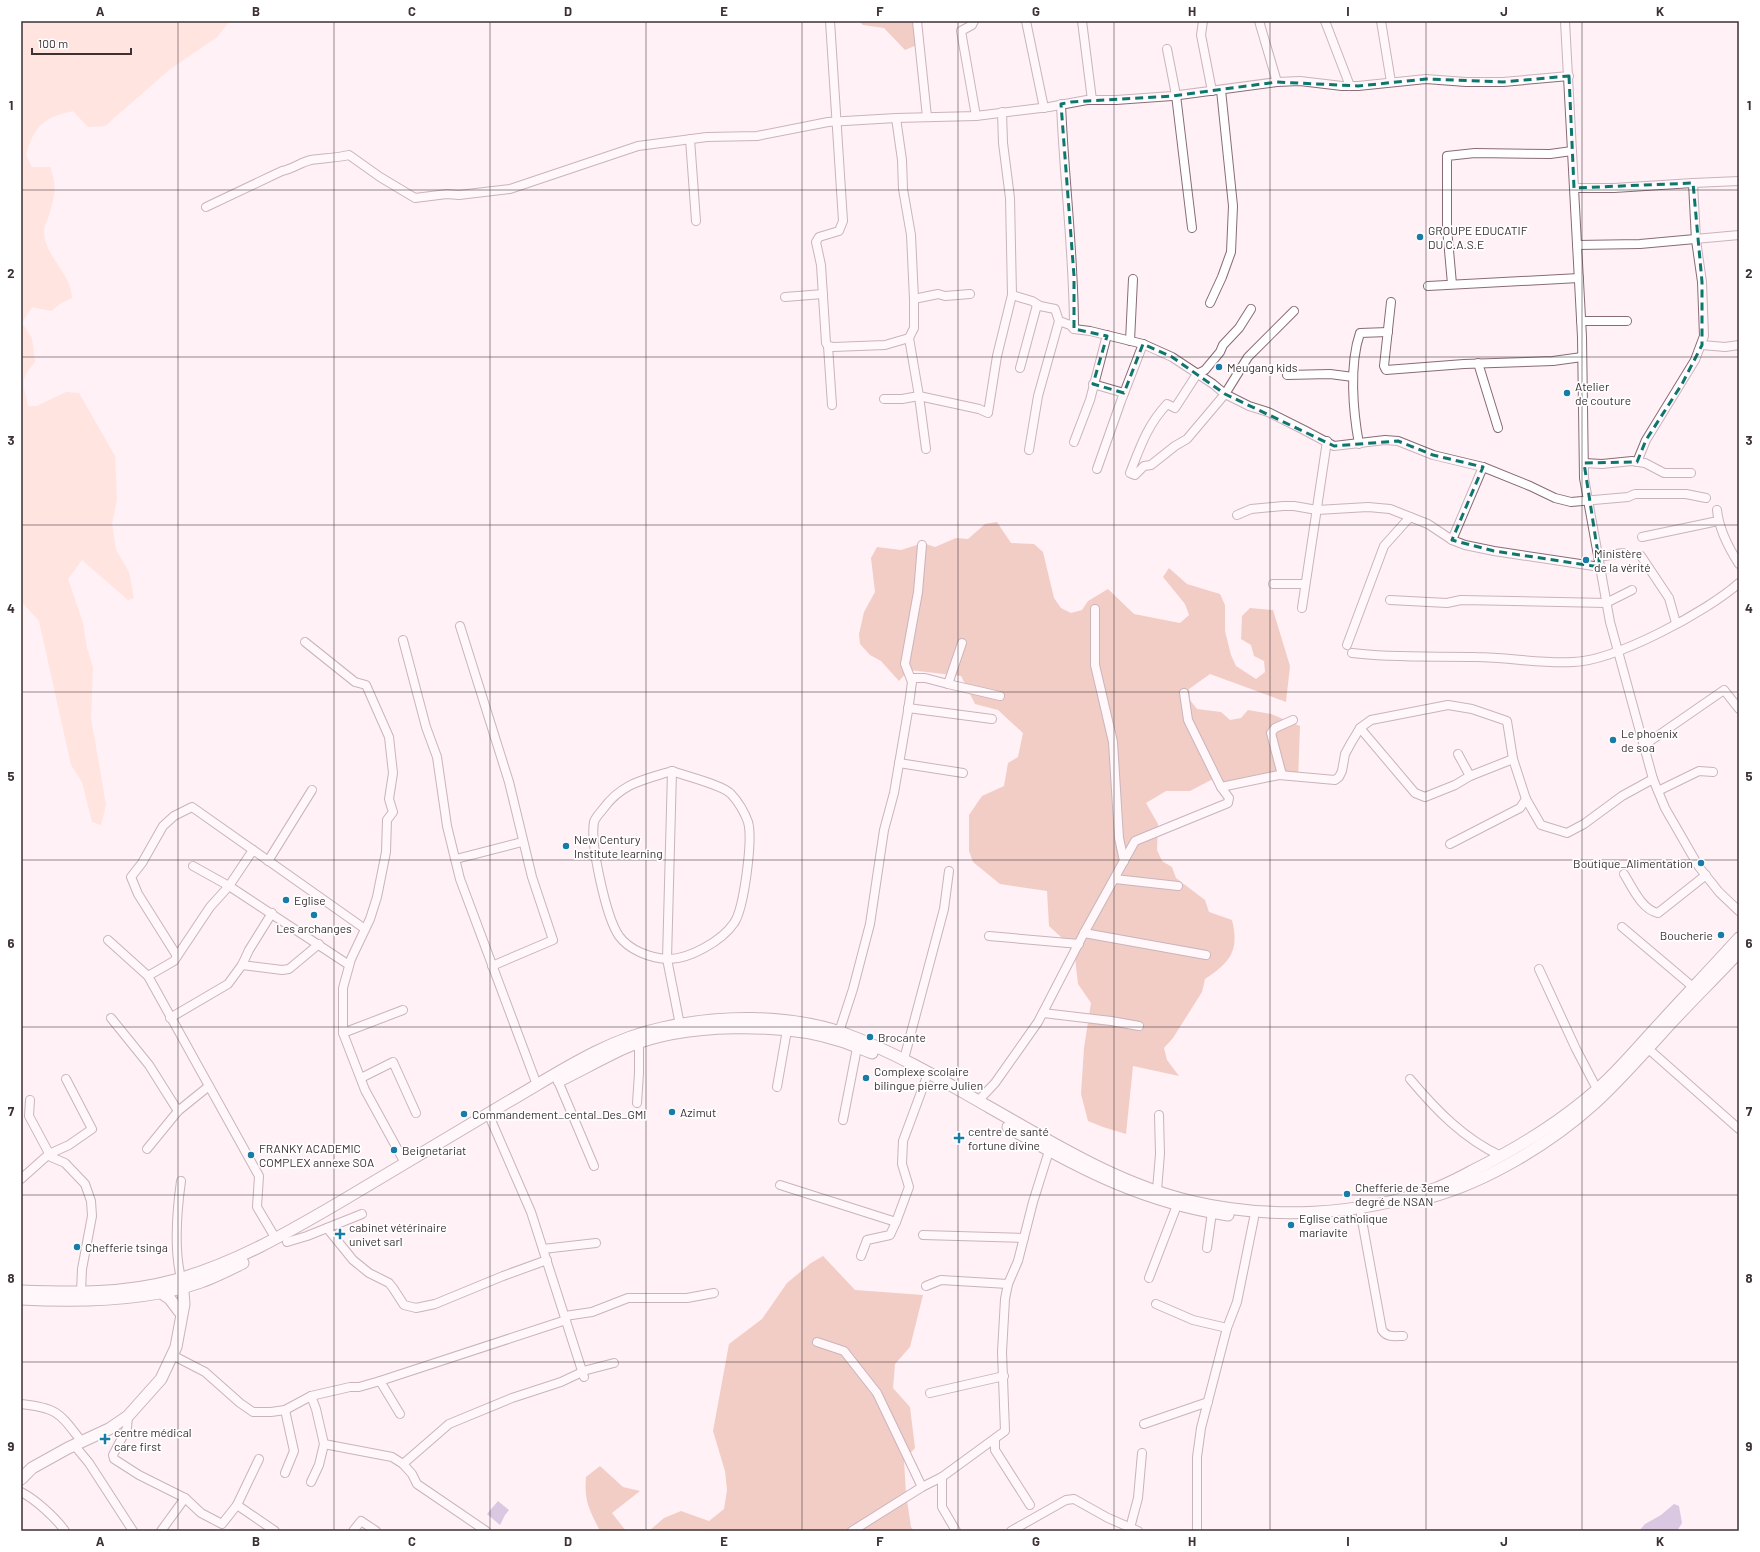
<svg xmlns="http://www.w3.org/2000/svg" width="1760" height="1552" font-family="Barlow,sans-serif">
	<rect width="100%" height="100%" fill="#fff1f6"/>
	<path fill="#fed4c5" d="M21 21H230L217 37 169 70 105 126 88 127 73 111C45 117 34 125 26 155L32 167H50C58 187 54 199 48 218 46 223 43 229 44 233 46 258 71 273 72 298L61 303 51 311 32 307 22 323 32 338 35 362C19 381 23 383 28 406H37L66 392 79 393 115 456 117 499 112 524 116 550 129 572 134 598 128 600 82 560 68 579 83 623 87 648 93 667 91 718 106 805 101 825 92 822 82 782 71 765 39 621 21 601Z"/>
	<g fill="#e2a28c">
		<polygon points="859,21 914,21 917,45 905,50 884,28 863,25"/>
		<path d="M997 522 1011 543 1034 544 1043 552 1054 598 1061 608 1071 613 1082 610 1088 601 1108 589 1134 614 1180 623 1189 615 1185 604 1163 577 1169 568 1187 584 1220 594 1225 605V631L1231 655 1236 666 1256 679 1265 672 1264 661 1254 656 1251 645 1241 639 1242 616 1250 608 1273 610 1290 666 1286 702 1210 674 1189 689 1190 700 1197 709 1221 712 1230 720 1241 718 1248 710 1271 714 1300 726 1298 781 1276 771 1234 788 1211 780 1190 791H1166L1146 803 1158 824 1157 850 1162 861 1172 867 1176 878 1205 900 1209 912 1232 920C1240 952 1229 963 1205 979L1202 992 1173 1038 1164 1048 1167 1060 1179 1076 1133 1066 1126 1134 1103 1127 1088 1121 1081 1094 1084 1048 1091 1003 1078 984 1074 949 1049 926 1047 891 1000 884 973 862 969 851V815L982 796 1004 786 1008 763 1018 757 1023 733 998 710 975 704 961 676 909 670 899 681 881 661 870 655 860 644 859 634 864 612 875 592 871 558 877 547 901 550 923 543 935 547 956 538 968 539 985 524Z"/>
		<polygon points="823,1256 855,1290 923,1295 910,1347 895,1364 893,1388 910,1407 915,1448 904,1460 906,1494 911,1527 914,1531 649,1531 664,1518 681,1511 709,1521 724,1509 727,1490 725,1471 713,1431 729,1344 762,1319 787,1283 811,1263"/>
		<path d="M600 1466 623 1487 640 1491 612 1513 626 1531H600C589 1509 584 1501 586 1477Z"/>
	</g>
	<g fill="#ad94cb">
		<polygon points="498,1501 509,1510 505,1515 500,1525 487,1514"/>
		<polygon points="1674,1504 1679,1506 1682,1523 1677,1531 1639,1531 1645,1524 1661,1515"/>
	</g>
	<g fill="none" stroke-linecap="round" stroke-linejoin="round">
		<g stroke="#886b77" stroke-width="10">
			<g id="street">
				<polyline points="830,21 843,221 839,231 819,237 816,242 821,265 826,343 828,346 833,347 885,345 909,338"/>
				<polyline points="917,21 927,117"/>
				<polyline points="974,21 972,25 961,31 976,116"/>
				<polyline points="1026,21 1044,108"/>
				<polyline points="1082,21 1092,100"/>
				<polyline points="1203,21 1201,35 1212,91"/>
				<polyline points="1259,21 1277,82"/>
				<polyline points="1325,21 1350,86"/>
				<polyline points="1381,21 1391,82"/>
				<polyline points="1565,21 1582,337 1584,478 1610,622 1653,779 1665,808 1699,867 1719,892 1739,911"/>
				<polyline points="1167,49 1176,95 1192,228"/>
				<path d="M1061 104C1064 179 1074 254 1074 329"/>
				<polyline points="690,139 696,221"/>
				<polyline points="1574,188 1614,188 1693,183"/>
				<path d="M206 207 282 171C293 169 301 162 311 160 324 158 336 158 349 155L380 177 415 198 447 194 459 195 510 189 638 146 707 137 757 136 828 122 896 118 976 116 1049 107 1087 100H1116L1172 96 1277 82 1300 81 1342 86H1358L1426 79 1466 82H1503L1569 76"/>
				<polyline points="1577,245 1640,244 1739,235"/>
				<polyline points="1452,284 1447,228 1447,156 1475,153 1550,154 1572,151"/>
				<polyline points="1428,286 1579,278"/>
				<polyline points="1012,295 1032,301 1040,306 1055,309 1059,321 1070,325 1074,329 1090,331 1143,344 1172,357 1213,384 1225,394 1249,406 1268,412 1304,430 1334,446 1385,440 1398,441 1433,455 1483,467 1530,486 1555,498 1571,502 1628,497 1635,494 1686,494 1706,498"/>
				<polyline points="785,297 823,294"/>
				<polyline points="914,299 938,294 945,296 970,294"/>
				<polyline points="1391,302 1384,366 1386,370 1464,364 1553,361 1582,357"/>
				<polyline points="1210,303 1222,277 1231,252 1233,206 1221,90"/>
				<path d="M1251 309 1239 328 1223 345 1220 352 1205 370 1197 374 1175 408 1167 404C1147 426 1141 445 1130 473L1135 475 1144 466 1151 465 1175 446 1187 439 1225 394 1248 357 1294 311"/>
				<polyline points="1581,321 1627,321"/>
				<polyline points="1130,341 1133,279"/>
				<polyline points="1702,345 1725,347 1739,345"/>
				<polyline points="828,346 832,405"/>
				<polyline points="1478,363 1498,428"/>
				<polyline points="1020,368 1037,305"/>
				<polyline points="1287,375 1330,374 1353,377"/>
				<polyline points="1093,384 1124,393"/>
				<polyline points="884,399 902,399 919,396 909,338 914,328 914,299 911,235 903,189 902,160 896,118"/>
				<polyline points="1074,442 1090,400 1107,335"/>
				<path d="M1359 444C1353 411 1349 365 1360 333L1388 332"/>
				<polyline points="926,449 919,396 979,409 988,413 997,356 1012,295 1010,198 1003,143 1002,112"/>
				<polyline points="1029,450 1038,396 1059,321"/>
				<polyline points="1637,462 1646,440 1695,360 1704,336 1702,282 1696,240 1693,183 1739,181"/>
				<polyline points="1584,463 1602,464 1632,461 1645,463 1664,473 1691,473"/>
				<polyline points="1097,469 1121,401 1143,344"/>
				<path d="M1717 510C1719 530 1728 547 1739 564"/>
				<polyline points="1237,515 1251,509 1283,506 1294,506 1317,510 1368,507 1390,509 1428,524 1452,540 1465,545 1494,551 1600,567"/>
				<polyline points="1642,537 1718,521"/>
				<polyline points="1452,540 1483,467"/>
				<polyline points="1641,556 1669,598 1676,623"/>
				<polyline points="1598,557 1623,553"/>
				<polyline points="1273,584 1304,584"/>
				<polyline points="1390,600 1447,603 1461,600 1606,603 1632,590"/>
				<polyline points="1302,608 1327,441"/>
				<polyline points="1095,609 1095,665 1113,742 1119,838 1124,861"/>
				<polyline points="460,626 509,782 532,877 553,940 492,966"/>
				<polyline points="403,640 426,727 437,757 447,826 460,879 537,1085"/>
				<polyline points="305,642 355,682 366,685 389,737 393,773 389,799 393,812 387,820 386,852 377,897 370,919 351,959 343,988 343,1033 365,1090 405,1163"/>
				<polyline points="1347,645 1384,546 1410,517"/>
				<path d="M1352 653C1393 658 1435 656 1476 657 1508 657 1541 664 1573 662 1615 661 1708 611 1739 583"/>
				<polyline points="911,678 925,678 948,684 962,643"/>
				<polyline points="948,684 1000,696"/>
				<polyline points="1184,693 1188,720 1221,787"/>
				<polyline points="908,708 992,719"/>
				<polyline points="1360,728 1415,793 1425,797 1455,785 1470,776"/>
				<polyline points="1643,746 1724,690 1739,709"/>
				<polyline points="1458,754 1470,776 1513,759"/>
				<polyline points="899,763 963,773"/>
				<path d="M672 771C685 776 723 785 731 794 738 801 745 813 748 822 753 839 744 909 734 923 722 941 688 960 667 959 650 958 629 950 619 936 606 917 590 844 594 822 595 818 600 813 603 809 622 783 643 780 672 771Z"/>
				<polyline points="672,771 667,959 680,1025"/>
				<polyline points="1282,775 1271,733 1275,728 1293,720"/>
				<polyline points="1658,791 1699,771 1713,772"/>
				<polyline points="1526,799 1541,825 1567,833 1584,824 1622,796 1653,779"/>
				<polyline points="456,859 522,842"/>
				<polyline points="268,861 312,790"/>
				<polyline points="193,866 229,886 253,850"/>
				<path d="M1624 874C1632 887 1642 910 1658 913L1706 875"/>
				<polyline points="1115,879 1178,886"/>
				<polyline points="1622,927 1693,987"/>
				<polyline points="1084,933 1206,955"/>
				<polyline points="989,936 1079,944"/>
				<polyline points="108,940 148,976 259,1176 257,1207 276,1239"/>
				<polyline points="177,956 138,894 131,877 142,863 163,826 174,816 192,807 365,929"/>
				<polyline points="242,965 282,970 289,969 319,944"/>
				<polyline points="1539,969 1576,1049 1597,1089"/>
				<polyline points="148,976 174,961 210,907 229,886 349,965"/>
				<polyline points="1043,1013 1111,1021 1139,1026"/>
				<polyline points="111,1018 149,1065 178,1111"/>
				<polyline points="170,1018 228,984 242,965 249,950 272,913"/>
				<polyline points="839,1032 853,989 870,924 884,830 894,793 908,711 912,682 905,664 918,592 922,545"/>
				<polyline points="343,1033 403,1010"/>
				<polyline points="1644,1045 1739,1129"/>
				<polyline points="904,1059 944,909 949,871"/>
				<polyline points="361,1078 393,1062 416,1113"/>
				<path d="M1410 1079C1436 1110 1464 1139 1501 1156"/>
				<polyline points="558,1081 594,1166"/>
				<polyline points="777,1087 787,1030"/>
				<polyline points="30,1100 29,1116 51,1157 65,1163 85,1184 91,1201 92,1216 82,1269 81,1292"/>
				<polyline points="978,1101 995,1083 1038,1022 1084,933 1135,841 1228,803 1229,798 1221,787 1279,775 1335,780 1339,777 1342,771 1345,754 1351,743 1360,728 1371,720 1448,705 1472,709 1507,721 1513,759 1526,799 1520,808 1450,844"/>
				<polyline points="637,1103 639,1073 639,1044"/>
				<polyline points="491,1120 531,1212 584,1377"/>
				<polyline points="843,1120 857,1048"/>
				<polyline points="147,1149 178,1111 209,1086"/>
				<polyline points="21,1179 49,1154 69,1145 92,1129 66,1079"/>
				<polyline points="780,1185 896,1222 909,1187 902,1164 903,1141 926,1079"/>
				<polyline points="1157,1190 1160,1154 1159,1115"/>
				<path d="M1361 1215 1382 1330C1387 1338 1395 1336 1403 1336"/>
				<polyline points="327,1228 353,1260 369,1273 389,1283 393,1288 404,1305 416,1308 435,1304 503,1276 547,1260"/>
				<polyline points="923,1235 1024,1238"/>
				<polyline points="287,1242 307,1236 362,1214"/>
				<polyline points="1207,1248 1212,1212"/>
				<polyline points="543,1249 596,1243"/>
				<polyline points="861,1256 867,1240 890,1235 896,1222"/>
				<path d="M181 1278C174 1250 177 1210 181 1181"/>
				<polyline points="1149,1278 1179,1200"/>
				<polyline points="926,1286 941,1280 1008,1284"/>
				<polyline points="1156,1304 1193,1320 1227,1328"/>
				<polyline points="565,1316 592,1312 628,1298 687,1298 714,1293"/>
				<polyline points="817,1342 844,1351 877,1393 922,1487"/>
				<polyline points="174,1356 205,1372 240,1403 253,1412 271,1412 285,1410 311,1396 350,1387 359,1387 380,1381"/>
				<polyline points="583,1371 614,1363"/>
				<polyline points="930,1393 1004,1376"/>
				<path d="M21 1404C59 1408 60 1414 82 1442"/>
				<polyline points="285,1410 294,1451 285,1473"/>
				<polyline points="400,1414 380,1381 566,1320"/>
				<polyline points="128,1416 127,1428 113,1455 114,1459 139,1475 185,1498 201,1513 222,1524 237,1505 259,1459"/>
				<polyline points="1144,1424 1208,1402"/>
				<polyline points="995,1440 995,1450 1030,1505"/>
				<polyline points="324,1444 392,1457 403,1464 412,1474 417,1484 486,1531"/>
				<polyline points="75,1446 89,1463 133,1531"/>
				<polyline points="403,1464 449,1424 512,1398 561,1382 580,1373"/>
				<polyline points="942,1477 942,1507 956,1531"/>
				<polyline points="311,1482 319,1465 324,1444 316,1409 311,1396"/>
				<path d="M21 1492C35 1499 56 1518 65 1531"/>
				<polyline points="237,1505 275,1531"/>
				<polyline points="1130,1528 1138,1498 1142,1453"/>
				<polyline points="161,1531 185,1498"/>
				<polyline points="353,1531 361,1521 376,1531"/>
				<polyline points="852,1531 922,1487 942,1477 1005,1431 1002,1352 1005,1299 1008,1284 1018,1261 1033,1202 1049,1151"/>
				<polyline points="1011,1531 1066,1500 1074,1499 1108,1518 1138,1531"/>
				<polyline points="1197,1531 1197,1457 1201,1428 1227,1328 1237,1302 1254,1218"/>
			</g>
		</g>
		<g stroke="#886b77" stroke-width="13">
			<g id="secondary">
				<path d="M559 1081C582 1070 604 1057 627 1047 684 1023 782 1022 841 1041 851 1044 862 1049 872 1053"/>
				<path d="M1008 1127C1079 1169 1146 1203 1228 1215"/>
				<path d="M1431 1197C1488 1181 1551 1143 1595 1103 1618 1082 1639 1058 1660 1035 1685 1007 1713 980 1739 952"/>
				<path d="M21 1291C72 1293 125 1294 175 1280 234 1264 287 1233 340 1202 395 1169 450 1136 506 1103 555 1075 605 1040 662 1028 719 1015 787 1014 843 1033 895 1052 942 1080 989 1107 1053 1143 1118 1184 1190 1201 1270 1220 1360 1216 1437 1188 1449 1183 1461 1177 1472 1171 1512 1151 1551 1128 1586 1099 1611 1079 1632 1054 1654 1030 1682 999 1711 969 1739 938"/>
				<polyline points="160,1292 170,1299 179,1311"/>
				<path d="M21 1299C76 1302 148 1301 201 1282 215 1277 229 1270 243 1263"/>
				<polyline points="21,1479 32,1468 68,1448 109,1429 128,1416 161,1379 176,1347 184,1304 182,1281"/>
			</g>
		</g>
		<use href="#street" stroke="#fff" stroke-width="8"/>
		<use href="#secondary" stroke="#fff" stroke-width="11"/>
	</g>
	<path d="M0 0H1760V1552H0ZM1569 76 1574 188 1693 183 1702 282V345L1682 384 1646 440 1637 462 1584 463 1600 567 1494 551 1452 540 1483 467 1433 455 1398 441 1334 446 1225 394 1172 357 1143 344 1124 393 1093 384 1107 336 1074 329V276L1061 104 1071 102 1172 96 1277 82 1358 86 1426 79 1503 82Z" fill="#fff1f6" fill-opacity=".55" fill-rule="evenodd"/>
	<path fill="none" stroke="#0f766e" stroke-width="3" stroke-dasharray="8 5" stroke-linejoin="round" d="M1569 76 1574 188 1693 183 1702 282V345L1682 384 1646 440 1637 462 1584 463 1600 567 1494 551 1452 540 1483 467 1433 455 1398 441 1334 446 1225 394 1172 357 1143 344 1124 393 1093 384 1107 336 1074 329V276L1061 104 1071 102 1172 96 1277 82 1358 86 1426 79 1503 82Z"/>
	<path fill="none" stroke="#3d3136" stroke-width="1" stroke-opacity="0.55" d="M178 21V1531M334 21V1531M490 21V1531M646 21V1531M802 21V1531M958 21V1531M1114 21V1531M1270 21V1531M1426 21V1531M1582 21V1531M21 190H1739M21 357H1739M21 525H1739M21 692H1739M21 860H1739M21 1027H1739M21 1195H1739M21 1362H1739"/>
	<g fill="#187ca7" stroke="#fff" stroke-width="1.5">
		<circle cx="1420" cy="237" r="4"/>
		<circle cx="1219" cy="367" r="4"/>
		<circle cx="1567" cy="393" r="4"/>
		<circle cx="1586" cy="560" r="4"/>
		<circle cx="1613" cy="740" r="4"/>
		<circle cx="566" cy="846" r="4"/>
		<circle cx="1701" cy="863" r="4"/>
		<circle cx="286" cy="900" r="4"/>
		<circle cx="314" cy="915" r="4"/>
		<circle cx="1721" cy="935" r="4"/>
		<circle cx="870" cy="1037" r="4"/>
		<circle cx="866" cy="1078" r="4"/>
		<circle cx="672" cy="1112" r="4"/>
		<circle cx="464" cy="1114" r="4"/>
		<path d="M957 1132h4v4h4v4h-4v4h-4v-4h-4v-4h4z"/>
		<circle cx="394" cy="1150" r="4"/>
		<circle cx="251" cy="1155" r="4"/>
		<circle cx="1347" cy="1194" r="4"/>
		<circle cx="1291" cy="1225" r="4"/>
		<path d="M338 1228h4v4h4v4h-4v4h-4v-4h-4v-4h4z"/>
		<circle cx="77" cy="1247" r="4"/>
		<path d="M103 1433h4v4h4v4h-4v4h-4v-4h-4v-4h4z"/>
	</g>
	<g text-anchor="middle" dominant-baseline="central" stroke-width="3.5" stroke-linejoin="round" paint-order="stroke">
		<g font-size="12" fill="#3d3136" stroke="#fff" text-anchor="start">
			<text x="1428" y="230">GROUPE EDUCATIF<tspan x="1428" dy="14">DU C.A.S.E</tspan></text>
			<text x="1227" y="367">Meugang kids</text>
			<text x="1575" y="386">Atelier<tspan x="1575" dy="14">de couture</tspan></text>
			<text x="1594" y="553">Ministère<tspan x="1594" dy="14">de la vérité</tspan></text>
			<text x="1621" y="733">Le phoenix<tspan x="1621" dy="14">de soa</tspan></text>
			<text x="574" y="839">New Century<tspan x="574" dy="14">Institute learning</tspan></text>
			<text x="1693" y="863" text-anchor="end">Boutique_Alimentation</text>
			<text x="294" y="900">Eglise</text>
			<text x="314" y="928" text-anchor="middle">Les archanges</text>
			<text x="1713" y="935" text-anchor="end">Boucherie</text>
			<text x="878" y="1037">Brocante</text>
			<text x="874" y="1071">Complexe scolaire<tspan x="874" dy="14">bilingue pierre Julien</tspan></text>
			<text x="680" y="1112">Azimut</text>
			<text x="472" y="1114">Commandement_cental_Des_GMI</text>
			<text x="968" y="1131">centre de santé<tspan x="968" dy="14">fortune divine</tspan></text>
			<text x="259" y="1148">FRANKY ACADEMIC<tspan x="259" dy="14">COMPLEX annexe SOA</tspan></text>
			<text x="402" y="1150">Beignetariat</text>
			<text x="1355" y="1187">Chefferie de 3eme<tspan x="1355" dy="14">degré de NSAN</tspan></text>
			<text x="1299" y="1218">Eglise catholique<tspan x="1299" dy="14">mariavite</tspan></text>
			<text x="349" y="1227">cabinet vétérinaire<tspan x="349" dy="14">univet sarl</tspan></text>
			<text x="85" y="1247">Chefferie tsinga</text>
			<text x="114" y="1432">centre médical<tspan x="114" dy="14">care first</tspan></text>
		</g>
	</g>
	<rect width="1760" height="1552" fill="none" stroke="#ffffff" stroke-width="44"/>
	<path d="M32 48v6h99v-6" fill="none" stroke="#3d3136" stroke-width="2"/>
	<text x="38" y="48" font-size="12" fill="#3d3136" stroke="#ffffff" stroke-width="3" paint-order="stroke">100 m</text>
	<rect x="22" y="22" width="1716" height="1508" fill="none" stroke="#3d3136" stroke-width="1.5"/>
	<g font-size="13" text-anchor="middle" font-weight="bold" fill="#3d3136">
		<text x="100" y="16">A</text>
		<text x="256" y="16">B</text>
		<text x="412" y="16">C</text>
		<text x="568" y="16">D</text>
		<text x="724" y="16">E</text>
		<text x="880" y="16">F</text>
		<text x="1036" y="16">G</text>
		<text x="1192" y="16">H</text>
		<text x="1348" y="16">I</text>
		<text x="1504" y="16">J</text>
		<text x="1660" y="16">K</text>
		<text x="11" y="110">1</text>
		<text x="1749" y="110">1</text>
		<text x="11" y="278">2</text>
		<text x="1749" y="278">2</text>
		<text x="11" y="445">3</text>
		<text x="1749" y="445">3</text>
		<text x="11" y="613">4</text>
		<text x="1749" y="613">4</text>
		<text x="11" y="781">5</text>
		<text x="1749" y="781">5</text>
		<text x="11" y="948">6</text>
		<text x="1749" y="948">6</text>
		<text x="11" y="1116">7</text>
		<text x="1749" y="1116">7</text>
		<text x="11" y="1283">8</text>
		<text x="1749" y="1283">8</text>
		<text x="11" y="1451">9</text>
		<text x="1749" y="1451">9</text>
		<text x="100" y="1546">A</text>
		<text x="256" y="1546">B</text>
		<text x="412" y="1546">C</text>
		<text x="568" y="1546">D</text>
		<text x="724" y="1546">E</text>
		<text x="880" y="1546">F</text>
		<text x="1036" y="1546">G</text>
		<text x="1192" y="1546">H</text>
		<text x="1348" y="1546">I</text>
		<text x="1504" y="1546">J</text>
		<text x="1660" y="1546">K</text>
	</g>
</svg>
